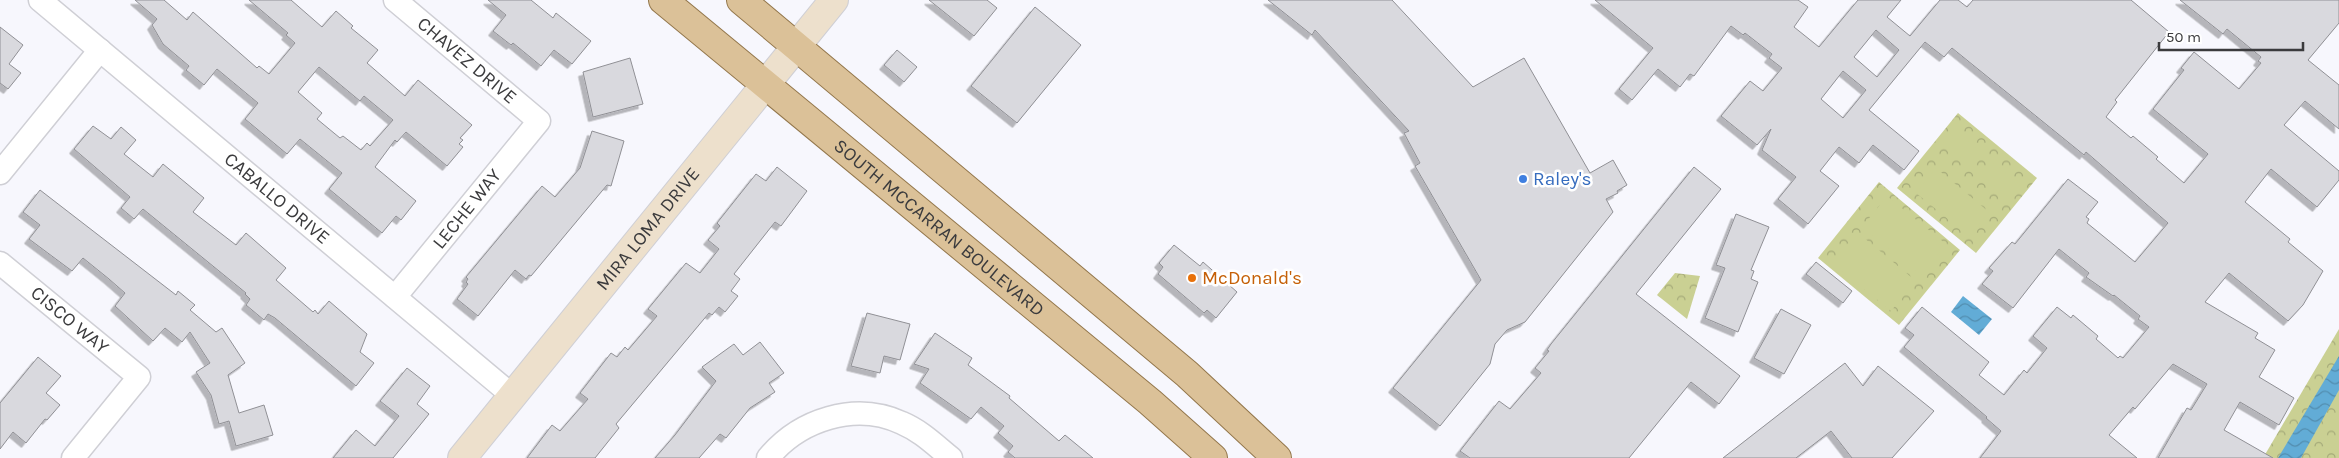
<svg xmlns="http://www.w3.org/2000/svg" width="2339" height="458" font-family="Karla,sans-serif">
	<defs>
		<pattern id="park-crowns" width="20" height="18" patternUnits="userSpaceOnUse" patternTransform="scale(1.25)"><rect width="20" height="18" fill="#cad093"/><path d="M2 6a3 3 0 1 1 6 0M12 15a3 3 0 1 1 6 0" fill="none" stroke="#a5aa79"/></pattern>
		<pattern id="water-waves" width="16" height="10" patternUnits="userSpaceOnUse" patternTransform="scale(1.25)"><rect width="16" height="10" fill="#62acd6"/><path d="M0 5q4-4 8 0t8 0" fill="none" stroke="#528daf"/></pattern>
		<filter id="shadow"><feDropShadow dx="-4.5" dy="4.5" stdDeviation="0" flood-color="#0004"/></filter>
	</defs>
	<rect width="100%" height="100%" fill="#f7f7fd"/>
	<g fill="url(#park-crowns)">
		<polygon points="1958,113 2037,178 1976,253 1897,188"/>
		<polygon points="1879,182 1960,250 1899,325 1818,258"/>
		<polygon points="1675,273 1700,276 1687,319 1657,295"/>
		<polygon points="2339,329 2339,458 2263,458"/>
	</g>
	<g fill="#cad093">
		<polygon points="1954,129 1983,154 1972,167 1943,143"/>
		<polygon points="1994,163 2023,187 2012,200 1983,176"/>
		<polygon points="1936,168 1989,212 1969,236 1916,193"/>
		<polygon points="1887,196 1946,244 1921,275 1862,227"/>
		<polygon points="1857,232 1916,281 1891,311 1832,263"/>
	</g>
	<g fill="url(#water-waves)">
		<polygon points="1963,296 1992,319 1979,335 1951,312"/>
		<polygon points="2339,356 2339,390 2301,458 2278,458"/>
	</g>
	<g fill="#d9d9de" stroke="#909095" fill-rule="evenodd" filter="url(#shadow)">
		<path d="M135 0H164L187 20 193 12 257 68 259 66 269 74 295 43 286 35 288 33 249 0H291L322 27 336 11 353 26 351 28 378 50 367 63 405 96 418 80 472 125 460 138 463 140 459 144 463 147 447 166 406 132 397 142 395 140 375 167 416 201 401 220 396 216 382 233 329 189 342 173 300 139 287 154 245 119 258 103 217 69 204 85 186 70 189 66 163 44 152 25 157 19ZM319 67 360 101 364 96 393 120 370 146 367 143 361 150 343 136 340 138 317 119 322 113 298 92Z"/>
		<polygon points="488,0 531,0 553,18 556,13 591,41 572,64 554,50 541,66 513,43 511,45 493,31 506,15"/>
		<polygon points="929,0 987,0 997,8 974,36"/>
		<polygon points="1268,0 1392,0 1473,87 1524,58 1590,173 1613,160 1627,185 1617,191 1618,193 1606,199 1613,212 1525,322 1507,330 1495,344 1490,364 1440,426 1393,388 1481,280 1415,166 1420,163 1404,133 1409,131 1315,30 1312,35"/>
		<path d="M1595 0H1798L1808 7 1794 27 1819 47 1858 0H1901L1887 17 1910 36 1940 0H1958L1967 7 1973 0H2131L2169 32 2115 100 2117 102 2106 117 2131 138 2133 136 2158 157 2156 159 2184 183 2208 154 2153 109 2184 70 2181 68 2194 52 2239 89 2261 63 2258 61 2261 57 2227 29 2223 34 2180 0H2339V23L2308 60 2339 85V129L2305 101 2284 125 2339 171V180L2317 207 2271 169 2245 202 2290 239 2288 242 2323 271 2303 305 2288 321 2229 273 2205 302 2258 333 2255 338 2275 350 2259 377 2294 398 2279 425 2240 402 2224 430 2273 458H2158L2187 408 2191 410 2207 384 2173 364 2135 409 2133 407 2109 435 2137 458H1980L2001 431 1986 418 1987 417 1904 347 1914 335 1905 328 1922 307 1989 362 1979 375 2004 395 2024 370 2027 373 2047 348 2033 336 2057 307 2071 318 2073 315 2098 336 2096 339 2118 358 2120 356 2123 358 2149 327 2138 319 2140 316 2114 295 2113 296 2086 277 2089 273 2059 249 2013 308 1982 284 1993 271 1989 268 2012 242 2015 244 2068 179 2098 202 2086 217 2089 219 2087 223 2135 262 2168 223 2086 152 2084 155 1952 48 1944 57 1925 42 1869 110 1919 151 1904 170 1873 145 1859 163 1839 147 1820 171 1839 186 1808 224 1778 199 1796 177 1762 150 1771 129 1757 145 1721 116 1750 81 1763 91 1782 68 1769 58 1772 54 1745 33 1743 35 1731 26 1694 76 1690 74 1680 87 1658 69 1632 100 1619 89 1653 48ZM1876 30 1899 50 1877 77 1854 57ZM1843 71 1866 90 1843 118 1821 99Z"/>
		<polygon points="1035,7 1081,45 1017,123 971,86"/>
		<polygon points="0,27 23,45 9,64 21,73 8,89 0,83"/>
		<polygon points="897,50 917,67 904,82 884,65"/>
		<polygon points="630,58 643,104 593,117 583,72"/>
		<polygon points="93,126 111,139 121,127 136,140 124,154 153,177 163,164 204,198 193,212 236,245 246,233 286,268 276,280 313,312 315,310 318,314 329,301 367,334 360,352 374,363 356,386 275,318 268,314 264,320 246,305 250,299 245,294 246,293 143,209 134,219 121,208 130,197 74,149"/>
		<polygon points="592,131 624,141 611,186 607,185 531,276 529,275 526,279 515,270 478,316 457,299 468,284 466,282 468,279 466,277 542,186 555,197 580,168"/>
		<polygon points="777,167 807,191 781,226 775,222 734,274 740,279 731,291 738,296 725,312 719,307 712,315 709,313 616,424 619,428 595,458 527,458 552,425 560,431 588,399 580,393 611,353 617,357 625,347 628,350 657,316 648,309 686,263 700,273 719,249 708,240 720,226 717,223 756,174 766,181"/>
		<polygon points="1694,167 1721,189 1636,294 1740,376 1719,404 1691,382 1629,458 1470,458 1460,451 1499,401 1510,409 1541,373 1535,368 1549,351 1547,350 1551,344"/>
		<polygon points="40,190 176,295 178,291 195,305 190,310 216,332 222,328 245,363 228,375 239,413 264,405 273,435 236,446 229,421 219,424 211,395 196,372 210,363 190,332 182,342 165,328 153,341 115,306 125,293 109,279 83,258 72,271 29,239 40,225 23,212"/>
		<polygon points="1736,214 1769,227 1751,270 1754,271 1751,279 1758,282 1738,332 1705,318 1725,268 1716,265"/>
		<polygon points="1174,245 1200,266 1203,262 1237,292 1216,318 1207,310 1204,313 1158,274 1163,267 1159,263"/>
		<polygon points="1816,262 1852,291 1843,303 1806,274"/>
		<polygon points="1781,309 1811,325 1784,374 1754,358"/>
		<polygon points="867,313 910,324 900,360 884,356 880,373 851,366"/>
		<polygon points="935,333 972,358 968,365 1010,396 1009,398 1059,441 1065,435 1093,458 1015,458 1008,452 1013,446 998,433 1004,426 981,407 971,419 920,383 929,369 914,364"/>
		<polygon points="760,342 784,373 769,383 775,392 750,408 726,438 720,434 699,458 655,458 675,435 716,381 702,367 734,344 743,355"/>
		<polygon points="38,357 61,376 46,393 60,405 47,420 45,419 26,443 13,432 0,449 0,403"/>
		<polygon points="1845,363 1863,386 1878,366 1934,411 1892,458 1852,458 1831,431 1796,458 1723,458"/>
		<polygon points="407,368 430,386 417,404 429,414 416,430 393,458 333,458 356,430 375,446 399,416 380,401"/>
	</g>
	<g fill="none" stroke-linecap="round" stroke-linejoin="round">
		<g stroke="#cfcfd5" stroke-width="25">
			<g id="street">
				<path id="s1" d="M40 0 513 396"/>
				<path id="s2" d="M395 0 539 121 395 297"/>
				<polyline points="0,173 100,50"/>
				<path id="s3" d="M0 263 139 377 73 458"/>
				<path d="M768 458C799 420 855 401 902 423 921 431 935 445 951 458"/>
			</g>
		</g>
		<g stroke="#cfcfd5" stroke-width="30">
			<g id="secondary">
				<path id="s4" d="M462 458 834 0"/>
			</g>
		</g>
		<g stroke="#93774c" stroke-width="30">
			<g id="primary">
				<path id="s5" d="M663 0 1150 402 1213 458"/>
				<polyline points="741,0 1187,374 1277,458"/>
			</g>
		</g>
		<use href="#street" stroke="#fff" stroke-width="22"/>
		<use href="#secondary" stroke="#ede0cc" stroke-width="28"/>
		<use href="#primary" stroke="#dbc198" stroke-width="28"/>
	</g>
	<circle fill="#3f7fe0" stroke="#fff" stroke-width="2" cx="1523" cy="179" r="5"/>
	<circle fill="#e8710a" stroke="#fff" stroke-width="2" cx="1192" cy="278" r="5"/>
	<g text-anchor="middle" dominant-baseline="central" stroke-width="5" stroke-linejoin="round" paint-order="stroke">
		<g font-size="19" fill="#3b3b3d" stroke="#fff">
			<text stroke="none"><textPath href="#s2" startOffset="94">CHAVEZ DRIVE</textPath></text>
			<text stroke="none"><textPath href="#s1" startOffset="309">CABALLO DRIVE</textPath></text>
			<text transform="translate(467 209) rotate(-51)">LECHE WAY</text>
			<text stroke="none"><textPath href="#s5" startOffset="358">SOUTH MCCARRAN BOULEVARD</textPath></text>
			<text stroke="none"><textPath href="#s4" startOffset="295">MIRA LOMA DRIVE</textPath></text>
			<text stroke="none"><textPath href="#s3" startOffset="90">CISCO WAY</textPath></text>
		</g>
		<g font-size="19" fill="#366cbe" stroke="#fff" text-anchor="start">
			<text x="1533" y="179">Raley's</text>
		</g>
		<g font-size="19" fill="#c56008" stroke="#fff" text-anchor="start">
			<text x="1202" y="278">McDonald's</text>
		</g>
	</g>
	<path d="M2159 42v8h144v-8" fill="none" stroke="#3b3b3d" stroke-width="2.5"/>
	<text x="2166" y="42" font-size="15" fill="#3b3b3d" stroke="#ffffff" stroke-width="4" paint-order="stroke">50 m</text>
</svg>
